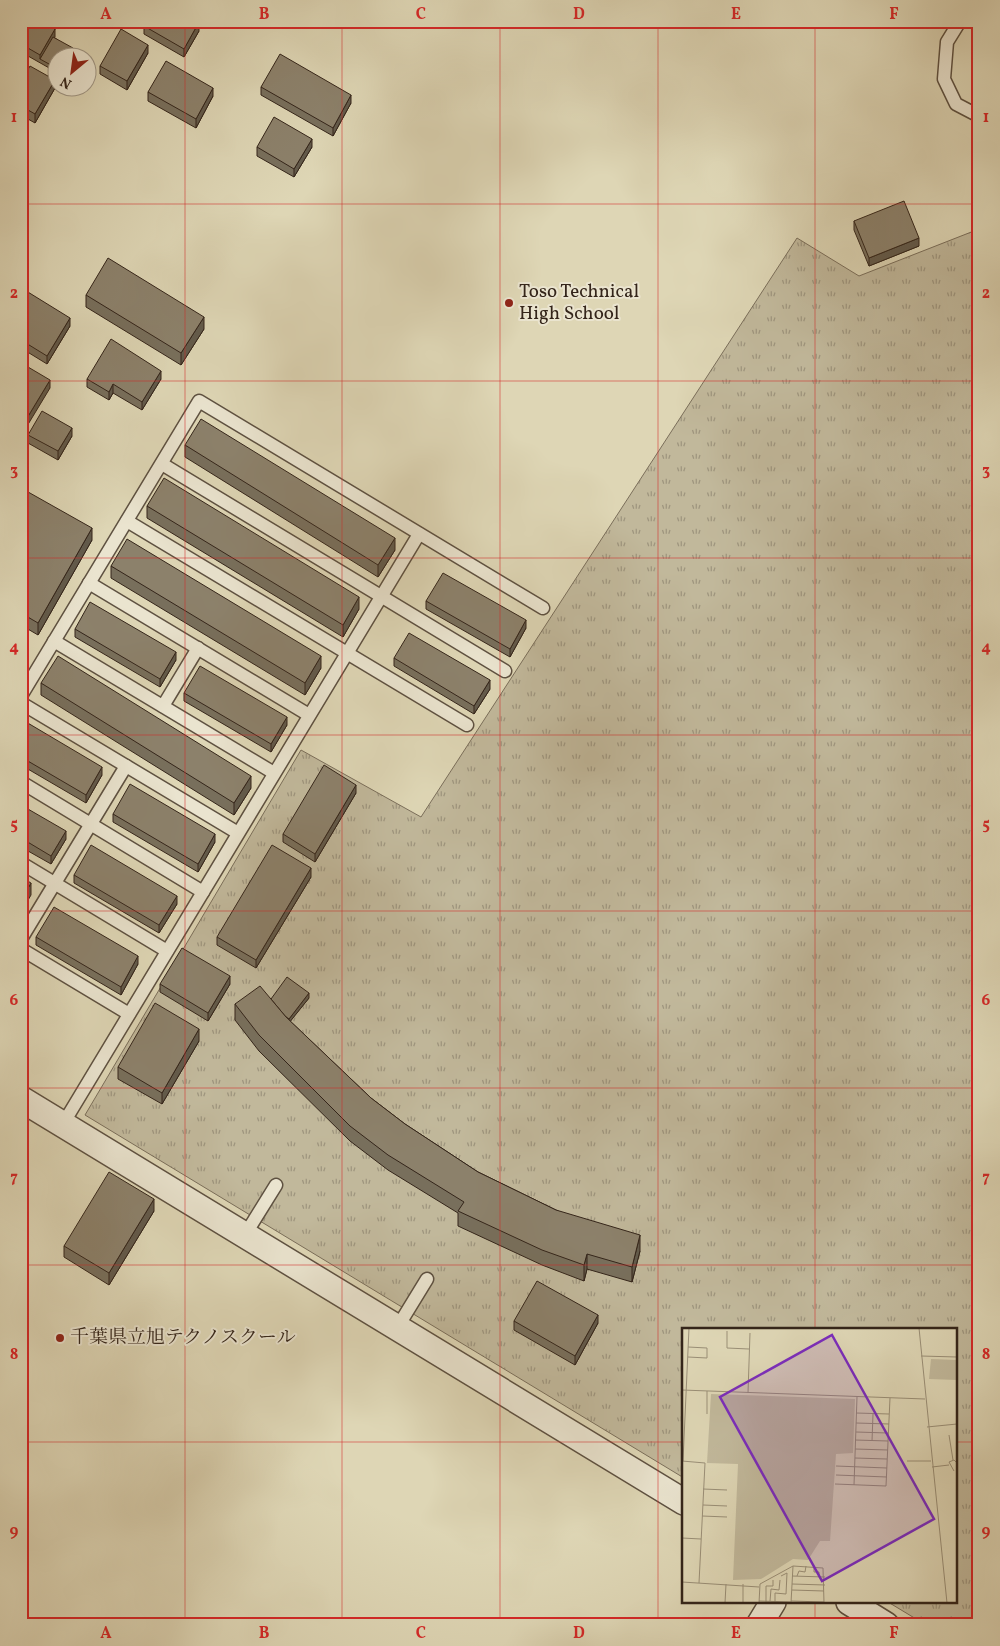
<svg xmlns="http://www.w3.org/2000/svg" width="1000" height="1646" font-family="Vollkorn,'Noto Serif JP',serif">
	<defs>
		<pattern id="grass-tufts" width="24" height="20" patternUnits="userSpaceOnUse" patternTransform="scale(1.25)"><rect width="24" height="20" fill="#c1b89b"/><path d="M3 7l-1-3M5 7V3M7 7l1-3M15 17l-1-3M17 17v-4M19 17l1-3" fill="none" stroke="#9e957e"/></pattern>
	</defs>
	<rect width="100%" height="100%" fill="#ded6b5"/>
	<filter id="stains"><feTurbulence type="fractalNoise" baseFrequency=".004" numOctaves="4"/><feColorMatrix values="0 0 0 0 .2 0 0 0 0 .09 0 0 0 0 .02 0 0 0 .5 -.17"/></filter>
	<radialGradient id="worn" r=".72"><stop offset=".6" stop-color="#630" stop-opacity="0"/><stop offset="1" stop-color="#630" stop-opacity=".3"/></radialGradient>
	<polygon fill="url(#grass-tufts)" stroke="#7a6e5a" points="979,229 979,1625 926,1625 888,1602 956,1602 956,1330 684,1330 684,1478 85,1115 301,750 421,817 797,238 859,276"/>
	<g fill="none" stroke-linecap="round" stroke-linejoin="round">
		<g stroke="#5e5141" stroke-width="15">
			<g id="service">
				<polyline points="960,21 947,42 944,79 956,104 979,116"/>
				<polyline points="162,464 505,671"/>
				<polyline points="127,521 467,725"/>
				<polyline points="89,583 309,715"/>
				<polyline points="54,641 274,773"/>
				<polyline points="21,696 199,401 543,608"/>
				<polyline points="21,703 238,833"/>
				<polyline points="163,706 198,648"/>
				<polyline points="21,782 203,892"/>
				<polyline points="21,863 167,951"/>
				<polyline points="21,939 126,766"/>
				<polyline points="21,949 129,1014"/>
				<polyline points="63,1124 419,534"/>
				<polyline points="245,1235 276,1185"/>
				<polyline points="397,1328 427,1279"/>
			</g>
		</g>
		<g stroke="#5e5141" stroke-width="28">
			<g id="minor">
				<polyline points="21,1099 684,1502"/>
				<polyline points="849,1602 886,1625"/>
				<polyline points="759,1625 773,1602"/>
			</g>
		</g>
		<use href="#service" stroke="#eae4cf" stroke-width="12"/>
		<use href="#minor" stroke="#eae4cf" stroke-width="25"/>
	</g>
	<g fill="#786f5c" stroke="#34251a">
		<polygon points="21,21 55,38 73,52 58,58 58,73 21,52"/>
		<polygon points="144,26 199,31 184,57 144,34"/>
		<polygon points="148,53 127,90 100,74 100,66"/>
		<polygon points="21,82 55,88 35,123 21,115"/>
		<polygon points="261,87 351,103 333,136 261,95"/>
		<polygon points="148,92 213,96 196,128 148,101"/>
		<polygon points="257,147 312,147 294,177 257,156"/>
		<polygon points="854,221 919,246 869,266 854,230"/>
		<polygon points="21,292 70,326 47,364 21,348"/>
		<polygon points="86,295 204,329 181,365 86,307"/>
		<polygon points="21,378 50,388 24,404 22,403 21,408"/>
		<polygon points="87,379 161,379 142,410 113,393 109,400 87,387"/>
		<polygon points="28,435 72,436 58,460 28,443"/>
		<polygon points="185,445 395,550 378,577 185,457"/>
		<polygon points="21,488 92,540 38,635 21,625"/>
		<polygon points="147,506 359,609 343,637 147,518"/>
		<polygon points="111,566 321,668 305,695 111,578"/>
		<polygon points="426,601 526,628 510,657 426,609"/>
		<polygon points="75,629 176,660 160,687 75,637"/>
		<polygon points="394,658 490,689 474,714 394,666"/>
		<polygon points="41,683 251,788 234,815 41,695"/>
		<polygon points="184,693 287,725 271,752 184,701"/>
		<polygon points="21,719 102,775 86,803 21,765"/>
		<polygon points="356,793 315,862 283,842 283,834"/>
		<polygon points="21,805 66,839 51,864 21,847"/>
		<polygon points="113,814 215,842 198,872 113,822"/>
		<polygon points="74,875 177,904 159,933 74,883"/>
		<polygon points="311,877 256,968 217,945 217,937"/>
		<polygon points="36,937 138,964 121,995 36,945"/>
		<polygon points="160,984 230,984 208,1021 160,992"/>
		<polygon points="309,998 290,1021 371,1098 405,1124 478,1172 640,1251 632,1282 587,1269 584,1281 542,1265 458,1226 458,1213 388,1170 350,1141 259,1051 235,1020 235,1004 271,999"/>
		<polygon points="199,1041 162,1104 118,1079 118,1067"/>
		<polygon points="154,1211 109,1285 64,1257 64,1246"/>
		<polygon points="514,1321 598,1323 575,1365 514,1330"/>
	</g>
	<g fill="#625a4b" stroke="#34251a">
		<polygon points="199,22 199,31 184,57 184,49"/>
		<polygon points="55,29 55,37 40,59 40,55"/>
		<polygon points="148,45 148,53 127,90 127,81"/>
		<polygon points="73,48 73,52 70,58 68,58"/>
		<polygon points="55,80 55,88 35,123 35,114"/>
		<polygon points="213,88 213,96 196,128 196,119"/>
		<polygon points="351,95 351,103 333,136 333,128"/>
		<polygon points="312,139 312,147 294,177 294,169"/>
		<polygon points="919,238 919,246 869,266 869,258"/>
		<polygon points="204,317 204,329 181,365 181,353"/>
		<polygon points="70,318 70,326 47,364 47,356"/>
		<polygon points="161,371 161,379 142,410 142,402"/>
		<polygon points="50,380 50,388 21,436 21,428"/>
		<polygon points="113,384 113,393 109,400 109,392"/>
		<polygon points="72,428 72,436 58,460 58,451"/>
		<polygon points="92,528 92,540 38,635 38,623"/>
		<polygon points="395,538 395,550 378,577 378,565"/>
		<polygon points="359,597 359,609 343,637 343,625"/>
		<polygon points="526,620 526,628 510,657 510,649"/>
		<polygon points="27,640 27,651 21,662 21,650"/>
		<polygon points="176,652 176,660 160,687 160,679"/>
		<polygon points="321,656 321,668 305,695 305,683"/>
		<polygon points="490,680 490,689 474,714 474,706"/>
		<polygon points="287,717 287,725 271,752 271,744"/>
		<polygon points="102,767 102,775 86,803 86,795"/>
		<polygon points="251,776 251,788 234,815 234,803"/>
		<polygon points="356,785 356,793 315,862 315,854"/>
		<polygon points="66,831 66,839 51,864 51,856"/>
		<polygon points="215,834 215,842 198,872 198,864"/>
		<polygon points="311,868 311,877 256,968 256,960"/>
		<polygon points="31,883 31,895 21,912 21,901"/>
		<polygon points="177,896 177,904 159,933 159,925"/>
		<polygon points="138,956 138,964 121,995 121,987"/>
		<polygon points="230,976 230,984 208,1021 208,1013"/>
		<polygon points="309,993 309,998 289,1023 289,1019"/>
		<polygon points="199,1029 199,1041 162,1104 162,1093"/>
		<polygon points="154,1199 154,1211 109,1285 109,1273"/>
		<polygon points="640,1235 640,1251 632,1282 632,1267"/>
		<polygon points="587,1254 587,1269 584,1281 584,1265"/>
		<polygon points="598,1315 598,1323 575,1365 575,1356"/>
	</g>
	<g fill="#8c816b" stroke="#34251a">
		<polygon points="21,21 41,21 55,29 40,55 21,44"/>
		<polygon points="147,21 197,21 199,22 184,49 144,26"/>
		<polygon points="121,29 148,45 127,81 100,66"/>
		<polygon points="53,37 73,48 68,58 58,58 58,69 40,59"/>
		<polygon points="280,54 351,95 333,128 261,87"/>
		<polygon points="166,61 213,88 196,119 148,92"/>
		<polygon points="30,66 55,80 35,114 21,106 21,82"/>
		<polygon points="274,117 312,139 294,169 257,147"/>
		<polygon points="904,201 919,238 869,258 854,221"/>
		<polygon points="108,258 204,317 181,353 86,295"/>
		<polygon points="23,289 70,318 47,356 21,340 21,292"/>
		<polygon points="111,339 161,371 142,402 113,384 109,392 87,379"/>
		<polygon points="28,367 50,380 21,428 21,408 27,398 21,395 21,378"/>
		<polygon points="42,411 72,428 58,451 28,435"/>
		<polygon points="201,419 395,538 378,565 185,445"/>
		<polygon points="164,478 359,597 343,625 147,506"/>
		<polygon points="21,488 92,528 38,623 21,613"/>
		<polygon points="127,539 321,656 305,683 111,566"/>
		<polygon points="443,573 526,620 510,649 426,601"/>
		<polygon points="90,602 176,652 160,679 75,629"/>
		<polygon points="409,633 490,680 474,706 394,658"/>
		<polygon points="21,636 27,640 21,650"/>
		<polygon points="58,656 251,776 234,803 41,683"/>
		<polygon points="200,666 287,717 271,744 184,693"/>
		<polygon points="21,719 102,767 86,795 21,757"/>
		<polygon points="324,765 356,785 315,854 283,834"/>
		<polygon points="130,784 215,834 198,864 113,814"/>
		<polygon points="21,805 66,831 51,856 21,838"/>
		<polygon points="91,845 177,896 159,925 74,875"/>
		<polygon points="272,845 311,868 256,960 217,937"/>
		<polygon points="21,877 31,883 21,901"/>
		<polygon points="54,907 138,956 121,987 36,937"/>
		<polygon points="182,948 230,976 208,1013 160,984"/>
		<polygon points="287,977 309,993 289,1019 285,1016 271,999"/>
		<polygon points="260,986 286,1017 371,1098 405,1124 478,1172 556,1210 640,1235 632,1267 587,1254 584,1265 542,1250 458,1211 464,1202 388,1155 350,1126 259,1035 235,1004"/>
		<polygon points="155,1003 199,1029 162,1093 118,1067"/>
		<polygon points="109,1172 154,1199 109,1273 64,1246"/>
		<polygon points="537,1281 598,1315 575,1356 514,1321"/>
	</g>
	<path fill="none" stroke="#d62828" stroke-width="1" stroke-opacity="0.55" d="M185 21V1625M342 21V1625M500 21V1625M658 21V1625M815 21V1330M21 204H979M21 381H979M21 558H979M21 735H979M21 911H979M21 1088H979M21 1265H979M21 1442H684M956 1442H979M815 1602V1625"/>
	<g fill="#8f2418" stroke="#eae4cf" stroke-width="2">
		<circle cx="509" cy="303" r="5"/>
		<circle cx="60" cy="1338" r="5"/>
	</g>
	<g text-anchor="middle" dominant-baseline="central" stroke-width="4" stroke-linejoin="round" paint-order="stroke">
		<g font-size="19" fill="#34251a" stroke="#eae4cf" text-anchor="start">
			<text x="519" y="292">Toso Technical<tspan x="519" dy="22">High School</tspan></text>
			<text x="70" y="1338">千葉県立旭テクノスクール</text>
		</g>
	</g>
	<g transform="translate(682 1328)">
		<rect width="275" height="275" fill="#ded6b5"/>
		<path d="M29 66 173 71 171 125 154 126 148 213H138L126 232 111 231 79 251 51 252 56 136 25 135Z" fill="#c1b89b"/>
		<path d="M249 31 275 32V52L247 51Z" fill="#c1b89b"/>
		<path fill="none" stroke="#9a8f77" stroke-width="1" d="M237 0 265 275M45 3V20L67 21M239 28 275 29M6 29 25 30V20L6 19M0 62 243 71M66 65 68 5M174 85 207 86M25 86V63M174 95 207 96M245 99 275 96M174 104 206 105M267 107 271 132M173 112 206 113M190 113 191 86M173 121 206 122M173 130 205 131M0 133 23 135 17 255M1 133 7 0M225 133H249M154 138 205 140M250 139 267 137M272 143 267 134 272 132 275 135M154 147 205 149M153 156 204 158 208 70M172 157 175 69M21 161 45 162M21 177 45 178M20 188 45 189M0 210 19 211M132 238V244H137V249M110 248 143 249M115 248 117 243 123 244 124 238M0 254 77 259M61 256V275M110 256 143 257M110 262 142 263M77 273 109 274M88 273 89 261 97 262 98 252M109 273 142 274M93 274V265L104 266 105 245 99 248M43 275 44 256M77 275 78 256 111 238 141 240 142 275M84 275V258H91V252M109 275 111 238"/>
		<path fill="#7b2cbf" fill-opacity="0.15" stroke="#7b2cbf" stroke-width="2.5" d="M150 7 252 191 140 253 38 69Z"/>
		<rect width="275" height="275" fill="none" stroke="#34251a" stroke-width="2.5"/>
	</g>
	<rect width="1000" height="1646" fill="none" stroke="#ded6b5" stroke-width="55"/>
	<g transform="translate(72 72) rotate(209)"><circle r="24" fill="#eae4cf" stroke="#a19887"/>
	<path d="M0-4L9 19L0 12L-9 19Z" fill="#8f2418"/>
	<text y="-8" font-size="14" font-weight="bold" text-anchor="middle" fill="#34251a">N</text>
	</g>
	<rect x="28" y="28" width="944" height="1590" fill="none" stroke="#d62828" stroke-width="2"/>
	<g font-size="16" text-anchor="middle" font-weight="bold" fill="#d62828">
		<text x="106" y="19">A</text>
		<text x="264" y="19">B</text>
		<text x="421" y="19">C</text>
		<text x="579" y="19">D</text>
		<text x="736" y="19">E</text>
		<text x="894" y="19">F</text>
		<text x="14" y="122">1</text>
		<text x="986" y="122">1</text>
		<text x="14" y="298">2</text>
		<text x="986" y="298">2</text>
		<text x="14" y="475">3</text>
		<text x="986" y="475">3</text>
		<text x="14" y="652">4</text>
		<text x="986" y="652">4</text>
		<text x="14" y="829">5</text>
		<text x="986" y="829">5</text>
		<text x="14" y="1005">6</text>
		<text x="986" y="1005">6</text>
		<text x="14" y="1182">7</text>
		<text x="986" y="1182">7</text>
		<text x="14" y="1359">8</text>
		<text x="986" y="1359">8</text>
		<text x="14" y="1536">9</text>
		<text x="986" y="1536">9</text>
		<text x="106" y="1638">A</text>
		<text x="264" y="1638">B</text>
		<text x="421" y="1638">C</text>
		<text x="579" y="1638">D</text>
		<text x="736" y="1638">E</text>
		<text x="894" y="1638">F</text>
	</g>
	<rect width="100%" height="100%" filter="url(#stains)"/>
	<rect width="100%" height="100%" fill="url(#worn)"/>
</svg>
